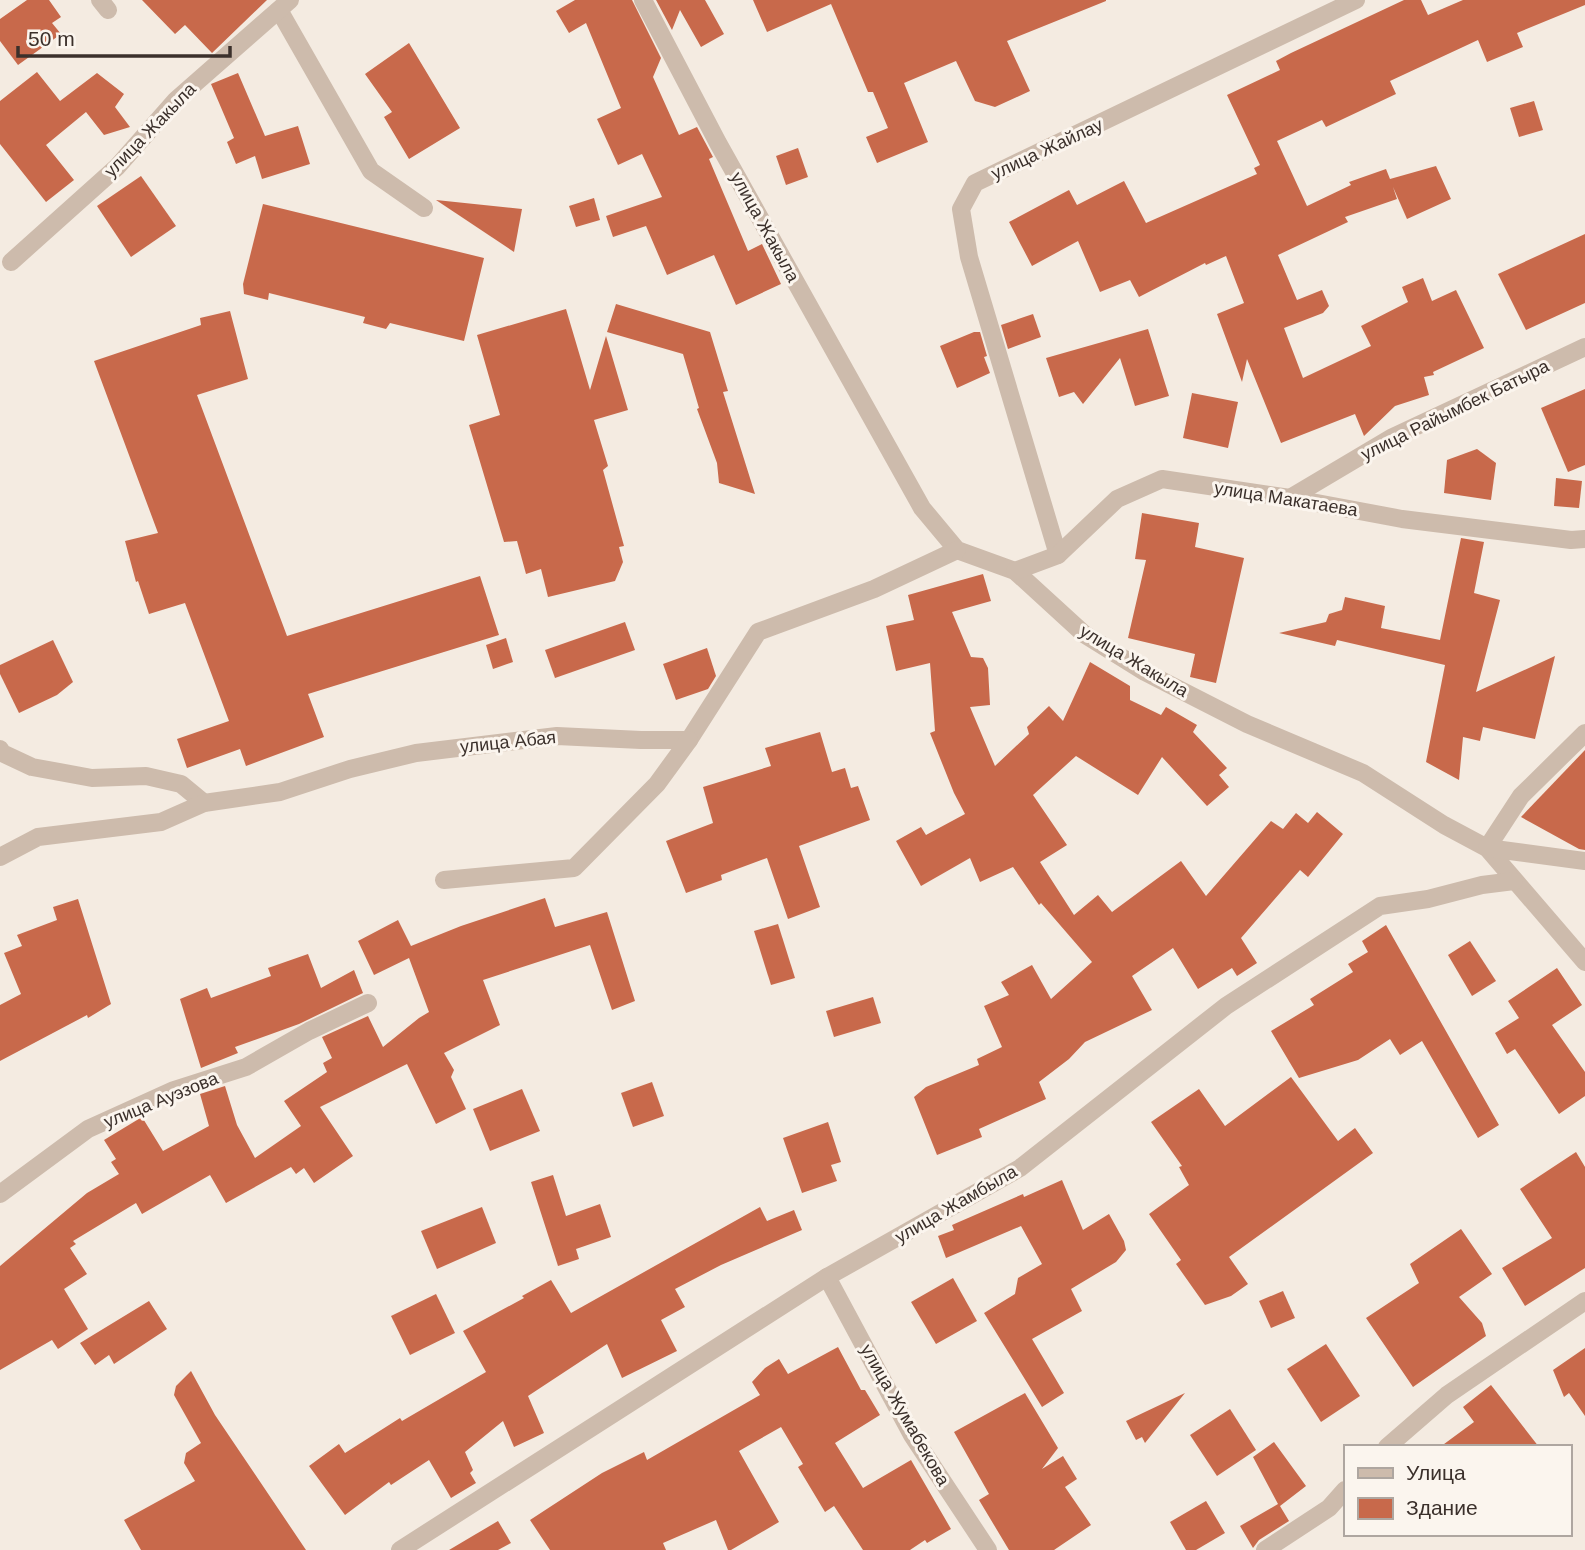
<svg xmlns="http://www.w3.org/2000/svg" width="1585" height="1550" font-family="Helvetica,sans-serif">
	<rect width="100%" height="100%" fill="#f4ebe1"/>
	<g fill="#c8694b">
		<polygon points="27,0 49,0 61,17 52,23 61,34 18,65 0,41 0,19"/>
		<polygon points="142,0 267,0 212,53 185,25 175,34"/>
		<polygon points="575,0 632,0 661,58 653,77 679,135 697,127 713,157 709,159 748,251 762,244 781,284 736,305 714,255 667,275 646,226 613,237 606,216 662,197 642,154 618,165 597,119 621,108 586,23 569,33 556,11"/>
		<polygon points="656,0 705,0 724,34 701,47 680,10 672,30"/>
		<polygon points="753,0 1106,0 1106,1 1007,41 1030,91 995,107 975,101 956,61 904,83 928,142 877,163 866,137 888,128 873,92 868,92 831,4 767,32"/>
		<polygon points="1404,0 1421,0 1428,15 1463,0 1585,0 1585,5 1517,33 1523,47 1487,62 1478,40 1390,81 1396,94 1326,127 1322,120 1277,141 1307,206 1351,185 1349,182 1386,169 1390,179 1436,166 1451,199 1407,219 1393,187 1397,199 1345,217 1348,222 1278,255 1297,300 1322,290 1329,306 1323,313 1284,328 1303,378 1371,346 1361,326 1408,302 1402,287 1423,278 1432,301 1456,290 1484,348 1433,372 1434,375 1424,377 1429,395 1395,406 1364,436 1355,414 1281,443 1247,359 1242,382 1217,314 1244,303 1226,256 1206,265 1205,263 1139,297 1130,280 1100,292 1078,241 1032,266 1009,222 1069,190 1077,205 1124,181 1146,223 1257,174 1254,168 1260,165 1227,95 1280,70 1276,61 1291,53"/>
		<polygon points="409,43 460,128 409,159 384,117 392,112 365,74"/>
		<polygon points="37,72 60,101 97,73 124,94 115,107 130,127 104,135 86,112 46,145 74,180 46,202 0,144 0,101"/>
		<polygon points="238,73 265,136 298,126 310,164 262,179 255,156 236,164 227,142 234,138 211,84"/>
		<polygon points="1534,101 1543,130 1519,137 1510,108"/>
		<polygon points="798,148 808,177 786,185 776,156"/>
		<polygon points="141,176 176,226 131,257 97,206"/>
		<polygon points="594,198 600,220 576,227 569,206"/>
		<polygon points="436,200 522,209 514,252"/>
		<polygon points="263,204 484,258 464,341 390,323 386,329 363,323 365,317 269,293 268,300 244,294 243,284"/>
		<polygon points="1585,234 1585,303 1526,330 1498,274"/>
		<polygon points="616,304 710,332 728,391 723,392 755,494 719,483 717,463 697,409 699,408 683,354 607,332"/>
		<polygon points="566,309 590,390 606,336 628,410 594,420 608,466 603,470 624,546 619,547 623,562 615,581 548,597 541,569 526,574 517,541 504,542 469,425 500,415 477,335"/>
		<polygon points="230,311 248,379 197,395 287,636 480,576 499,635 308,694 324,737 246,766 240,749 187,768 177,739 229,721 185,603 149,614 138,581 136,582 125,541 158,533 94,361 201,325 200,318"/>
		<polygon points="1033,314 1041,337 1008,349 1001,325"/>
		<polygon points="1148,329 1169,396 1135,406 1120,358 1083,404 1074,392 1059,397 1046,358"/>
		<polygon points="974,332 980,332 987,356 984,357 990,373 957,388 940,346"/>
		<polygon points="1585,389 1585,465 1568,472 1541,408"/>
		<polygon points="1192,393 1238,402 1228,448 1183,438"/>
		<polygon points="1477,449 1496,463 1491,500 1444,493 1447,460"/>
		<polygon points="1556,478 1582,481 1579,508 1554,506"/>
		<polygon points="1142,513 1199,523 1195,547 1244,558 1216,683 1190,677 1195,654 1128,638 1146,560 1135,559"/>
		<polygon points="1461,538 1484,542 1474,593 1500,600 1476,692 1555,656 1535,739 1483,727 1480,741 1463,737 1459,780 1426,762 1445,665 1337,640 1335,646 1279,633 1326,622 1329,614 1342,610 1345,597 1385,606 1381,628 1440,640"/>
		<polygon points="983,574 991,601 952,612 971,657 983,658 988,668 990,705 970,707 995,766 1029,734 1027,727 1049,706 1063,721 1090,662 1130,686 1130,700 1161,715 1166,707 1197,725 1193,732 1227,768 1219,775 1229,787 1207,806 1162,757 1138,795 1076,756 1033,795 1067,845 1040,862 1074,915 1098,895 1112,912 1181,861 1206,896 1271,821 1283,829 1296,813 1308,823 1317,812 1343,834 1308,877 1300,870 1241,938 1257,963 1237,976 1232,968 1198,989 1173,948 1132,976 1152,1010 1085,1042 1069,1059 1039,1082 1046,1099 979,1129 982,1137 937,1155 914,1097 926,1087 979,1065 977,1059 1002,1047 984,1006 1009,995 1001,982 1032,965 1051,999 1092,962 1041,903 1039,905 1013,867 980,882 970,858 921,886 896,841 921,827 926,835 965,814 954,793 930,733 935,731 930,663 896,671 886,626 914,620 908,595"/>
		<polygon points="625,622 635,650 555,678 545,650"/>
		<polygon points="506,638 513,662 493,669 486,645"/>
		<polygon points="53,640 73,682 57,695 19,713 0,674 0,665"/>
		<polygon points="707,648 716,676 708,689 676,700 663,664"/>
		<polygon points="820,732 832,772 845,768 851,788 858,786 870,820 799,846 820,907 788,919 767,858 721,875 722,880 686,893 666,841 713,823 703,787 771,766 765,748"/>
		<polygon points="1585,750 1585,850 1579,849 1521,817"/>
		<polygon points="545,898 555,927 607,912 635,1001 612,1010 590,945 483,980 500,1025 444,1053 454,1070 451,1077 466,1109 436,1124 407,1064 320,1107 353,1156 314,1183 304,1168 296,1174 291,1167 226,1203 210,1175 142,1214 136,1203 73,1241 76,1244 70,1248 87,1274 64,1289 88,1329 58,1349 52,1340 0,1370 0,1266 87,1193 119,1174 111,1162 116,1159 104,1140 142,1117 163,1151 209,1126 200,1094 225,1086 237,1125 255,1158 301,1126 284,1101 327,1072 323,1063 332,1058 322,1037 368,1016 383,1047 419,1018 429,1012 409,958 374,975 358,941 398,920 411,946 461,926"/>
		<polygon points="78,899 111,1004 88,1018 87,1015 0,1061 0,1005 21,994 4,953 22,946 17,935 57,920 53,907"/>
		<polygon points="778,924 795,978 771,985 754,931"/>
		<polygon points="1386,925 1499,1125 1478,1138 1422,1041 1400,1055 1390,1039 1358,1060 1299,1078 1271,1031 1314,1005 1310,999 1353,972 1348,964 1368,952 1362,941"/>
		<polygon points="1470,941 1496,981 1472,996 1448,955"/>
		<polygon points="308,954 321,988 354,970 363,993 299,1024 235,1047 238,1053 201,1068 180,999 207,988 211,998 271,976 268,968"/>
		<polygon points="1557,968 1582,1005 1552,1025 1585,1072 1585,1096 1559,1114 1515,1049 1507,1054 1495,1033 1519,1018 1508,1001"/>
		<polygon points="873,997 881,1023 834,1037 826,1011"/>
		<polygon points="1291,1077 1338,1141 1355,1128 1373,1153 1229,1257 1248,1284 1231,1296 1205,1305 1176,1264 1181,1260 1149,1214 1189,1185 1179,1167 1182,1166 1151,1122 1199,1089 1225,1126"/>
		<polygon points="652,1082 664,1116 633,1127 621,1093"/>
		<polygon points="522,1089 540,1131 490,1151 473,1109"/>
		<polygon points="828,1122 841,1162 831,1165 837,1181 802,1193 783,1138"/>
		<polygon points="1576,1152 1585,1167 1585,1268 1525,1306 1502,1268 1552,1238 1520,1189"/>
		<polygon points="553,1175 566,1216 600,1204 611,1237 576,1249 579,1259 558,1266 531,1182"/>
		<polygon points="1062,1180 1083,1230 1109,1214 1124,1241 1126,1250 1116,1262 1071,1289 1082,1311 1032,1339 1064,1393 1042,1407 984,1313 1015,1294 1018,1278 1042,1264 1021,1226 946,1258 938,1236 954,1230 952,1225 1023,1194 1024,1197"/>
		<polygon points="482,1207 496,1243 437,1269 421,1231"/>
		<polygon points="760,1207 767,1221 794,1210 802,1230 721,1265 675,1289 685,1307 661,1320 677,1351 622,1378 607,1344 528,1396 544,1433 514,1447 503,1421 465,1452 473,1470 470,1473 476,1483 451,1498 429,1460 391,1485 389,1482 345,1515 309,1466 339,1444 345,1453 400,1418 402,1421 486,1372 463,1331 524,1298 522,1296 551,1280 571,1313"/>
		<polygon points="1461,1229 1492,1274 1459,1297 1482,1323 1486,1336 1413,1387 1366,1318 1419,1283 1410,1264"/>
		<polygon points="953,1278 977,1321 936,1344 911,1302"/>
		<polygon points="1283,1291 1295,1318 1271,1328 1259,1301"/>
		<polygon points="436,1294 455,1333 410,1355 391,1316"/>
		<polygon points="149,1301 167,1329 114,1364 109,1355 95,1365 80,1343"/>
		<polygon points="1326,1344 1360,1396 1321,1422 1287,1369"/>
		<polygon points="838,1347 861,1390 865,1390 880,1415 835,1443 863,1488 911,1460 951,1529 927,1543 925,1540 910,1550 863,1550 834,1506 825,1512 798,1467 803,1464 781,1427 739,1451 779,1522 731,1550 728,1550 716,1520 663,1543 666,1550 550,1550 530,1520 602,1473 644,1452 647,1460 760,1395 752,1382 765,1368 779,1359 788,1374"/>
		<polygon points="1585,1348 1585,1416 1569,1393 1564,1397 1553,1370"/>
		<polygon points="191,1371 215,1415 306,1550 141,1550 124,1520 195,1481 184,1463 186,1453 201,1443 174,1395 176,1386"/>
		<polygon points="1491,1385 1539,1447 1440,1447 1474,1422 1463,1407"/>
		<polygon points="1025,1393 1058,1448 1042,1469 1063,1456 1077,1479 1065,1487 1091,1525 1054,1550 1009,1550 979,1500 989,1494 954,1432"/>
		<polygon points="1185,1393 1145,1443 1142,1437 1136,1440 1126,1421"/>
		<polygon points="1230,1409 1256,1450 1217,1476 1190,1435"/>
		<polygon points="1274,1442 1306,1486 1280,1506 1289,1521 1259,1540 1253,1548 1240,1526 1278,1504 1253,1457"/>
		<polygon points="1206,1501 1225,1533 1196,1550 1186,1550 1170,1522"/>
		<polygon points="498,1521 511,1543 498,1550 449,1550"/>
	</g>
	<g fill="none" stroke-linecap="round" stroke-linejoin="round">
		<g stroke="#cdbbac" stroke-width="18">
			<polyline points="100,0 108,10"/>
			<polyline points="643,0 718,143 922,508 957,550 1015,571 1084,634 1145,672 1247,724 1363,773 1444,825 1487,848 1585,962"/>
			<polyline points="279,10 371,171 424,208"/>
			<polyline points="11,262 117,167 176,100 290,0"/>
			<polyline points="1290,498 1391,438 1585,347"/>
			<polyline points="1058,555 969,257 961,209 975,183 1356,0"/>
			<polyline points="1015,571 1058,555 1117,499 1162,479 1290,498 1402,519 1571,540 1585,539"/>
			<polyline points="1585,733 1521,796 1487,848 1585,861"/>
			<polyline points="0,749 2,753 32,767 92,778 146,776 181,784 204,803"/>
			<polyline points="0,857 38,837 161,822 204,803 280,792 350,769 416,753 557,736 641,740 689,740 758,632 874,589 957,550"/>
			<polyline points="444,880 574,868 657,784 689,740"/>
			<polyline points="0,1194 88,1129 174,1090 246,1067 309,1031 368,1003"/>
			<polyline points="827,1277 912,1435 988,1550"/>
			<polyline points="1387,1447 1447,1395 1585,1301"/>
			<polyline points="400,1550 827,1277 1020,1168 1226,1006 1380,906 1428,899 1482,885 1514,881"/>
			<polyline points="1265,1550 1329,1508 1345,1490"/>
		</g>
	</g>
	<g text-anchor="middle" dominant-baseline="central" stroke-width="6" stroke-linejoin="round" paint-order="stroke">
		<g font-size="18" fill="#3b302b" stroke="#fbf5ee">
			<text transform="translate(150 130) rotate(-46)">улица Жакыла</text>
			<text transform="translate(1047 149) rotate(-25)">улица Жайлау</text>
			<text transform="translate(765 227) rotate(61)">улица Жакыла</text>
			<text transform="translate(1455 410) rotate(-26)">улица Райымбек Батыра</text>
			<text transform="translate(1286 499) rotate(9)">улица Макатаева</text>
			<text transform="translate(1134 661) rotate(31)">улица Жакыла</text>
			<text transform="translate(508 742) rotate(-6)">улица Абая</text>
			<text transform="translate(161 1100) rotate(-22)">улица Ауэзова</text>
			<text transform="translate(956 1204) rotate(-30)">улица Жамбыла</text>
			<text transform="translate(905 1415) rotate(60)">улица Жумабекова</text>
		</g>
	</g>
	<rect x="1344" y="1445" width="228" height="91" fill="#fbf5ee" stroke="#aea6a0" stroke-width="2"/>
	<rect x="1358" y="1468" width="35" height="10" fill="#cdbbac" stroke="#aea6a0" stroke-width="2"/>
	<text x="1406" y="1480" font-size="21" fill="#3b302b">Улица</text>
	<rect x="1358" y="1498" width="35" height="21" fill="#c8694b" stroke="#aea6a0" stroke-width="2"/>
	<text x="1406" y="1515" font-size="21" fill="#3b302b">Здание</text>
	<path d="M18 46v10h212v-10" fill="none" stroke="#3b302b" stroke-width="3.5"/>
	<text x="28" y="46" font-size="21" fill="#3b302b" stroke="#fbf5ee" stroke-width="5" paint-order="stroke">50 m</text>
</svg>
